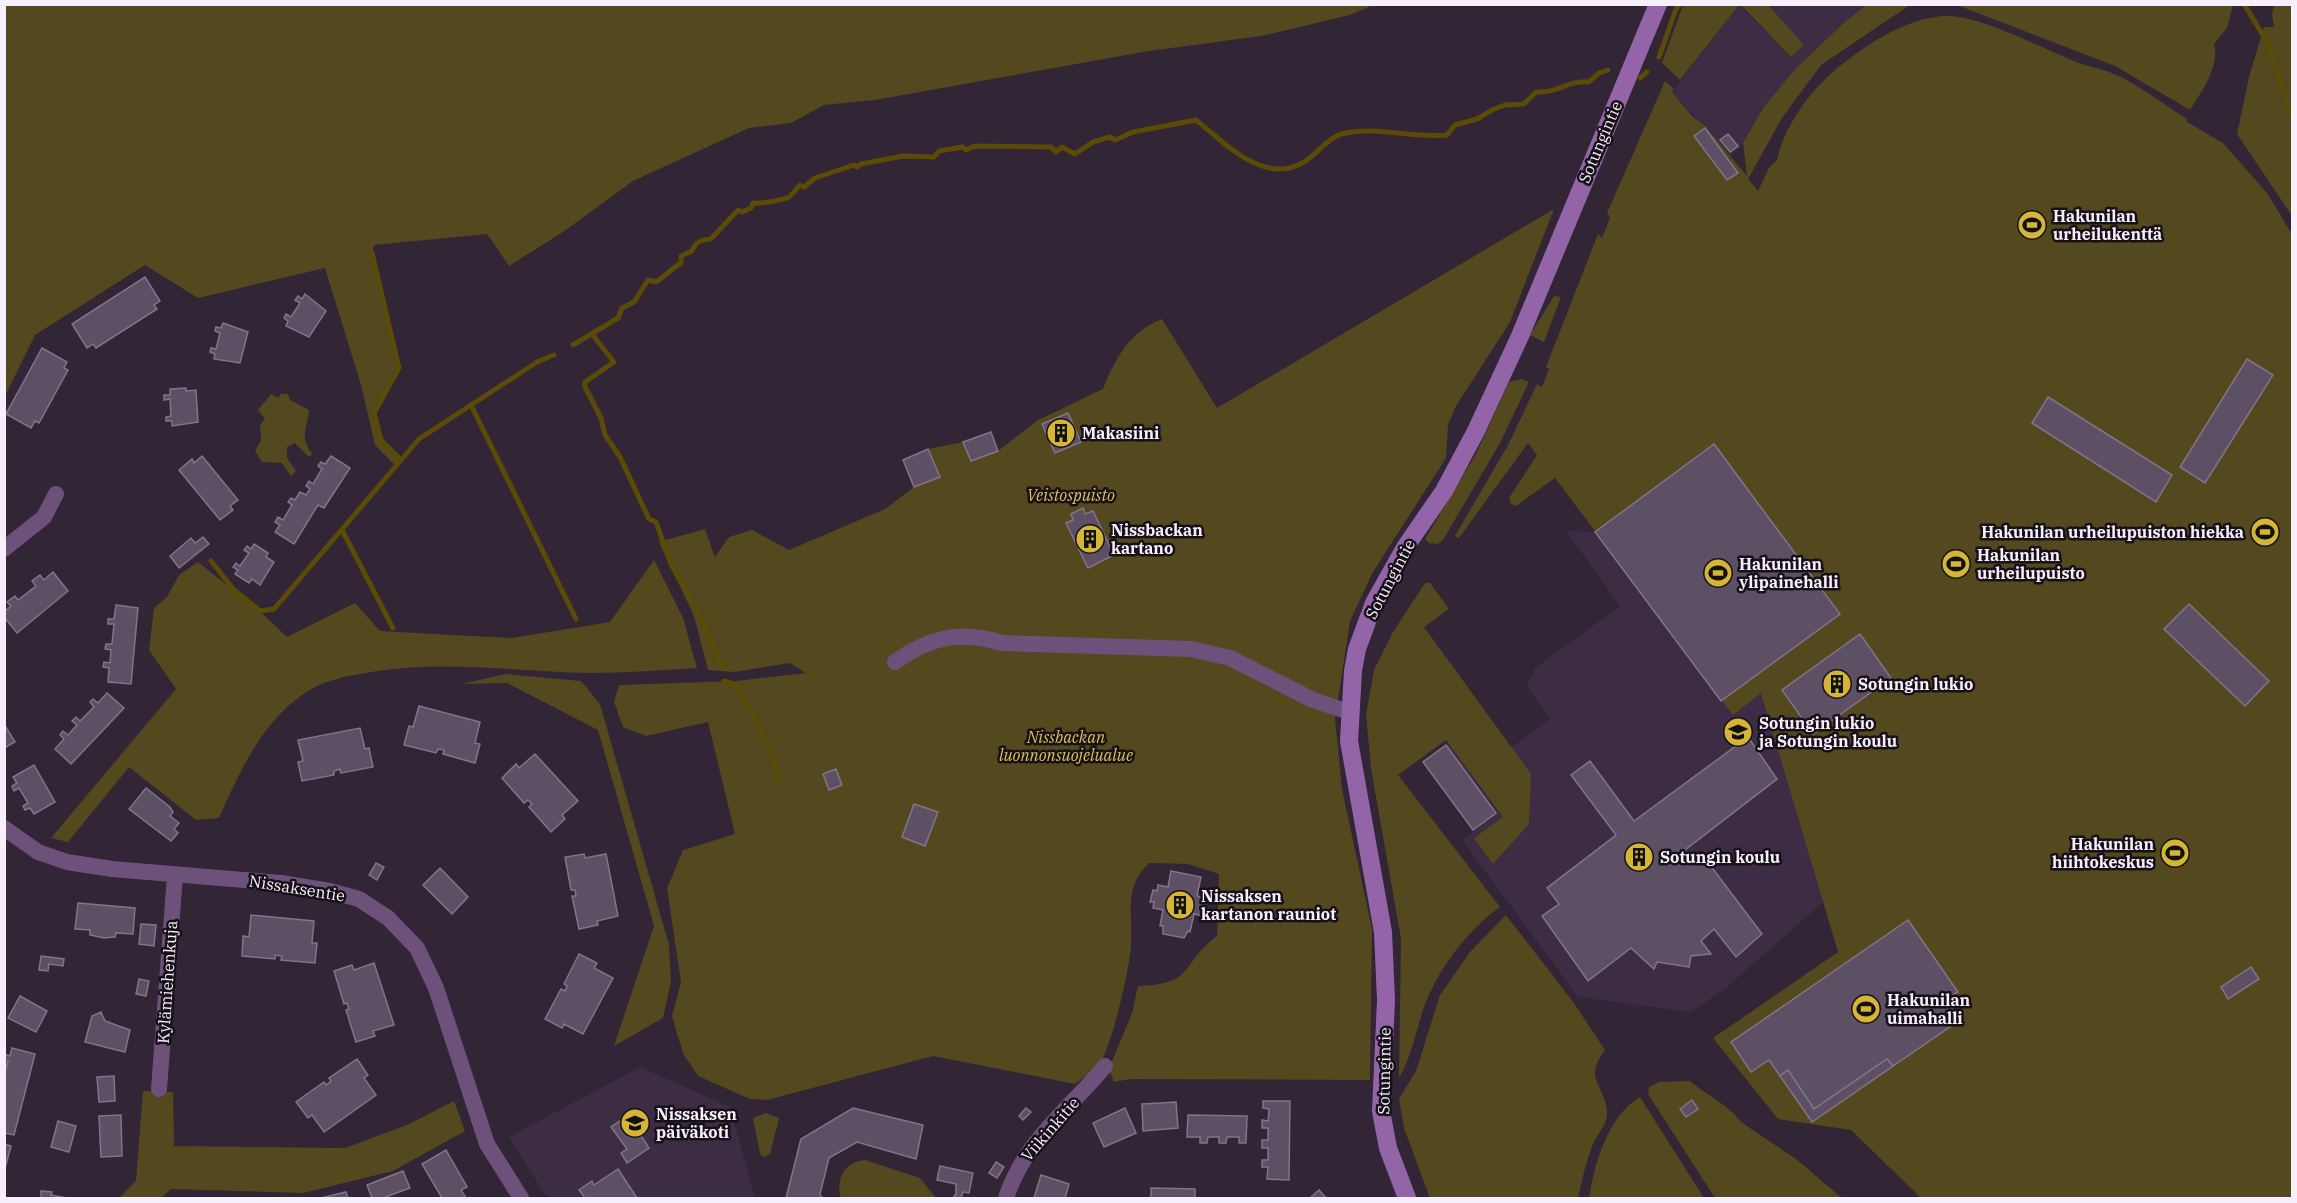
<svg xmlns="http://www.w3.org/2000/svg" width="2297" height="1203" font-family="'IBM Plex Serif',serif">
	<rect width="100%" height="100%" fill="#312536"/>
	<g fill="#3c2c44">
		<polygon points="1739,5 1791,57 1803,45 1768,5 1867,5 1797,67 1763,108 1743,143 1731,156 1672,92"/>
		<polygon points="1714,444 1940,799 1726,988 1691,1012 1578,997 1462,840 1496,813 1446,745 1511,748 1550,719 1527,686 1535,668 1620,606 1566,531 1595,532"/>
		<polygon points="640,1067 730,1107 755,1198 550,1198 544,1193 509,1137"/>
	</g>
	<g fill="#53481e">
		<polygon points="5,4 1373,4 1373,5 1350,15 1261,36 1149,51 875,100 824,105 791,123 749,128 633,181 563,232 509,266 487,234 374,245 372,253 399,368 374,413 381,440 401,460 396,466 375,445 361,385 325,268 198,298 145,265 35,335 5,396"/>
		<polygon points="1683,5 1739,5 1680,80 1662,63"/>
		<polygon points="1741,5 1768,5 1804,45 1791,57"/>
		<path d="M1867 5H1910L1821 65 1782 118 1748 179 1758 191 1769 168 1777 160C1785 123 1814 85 1845 62 1874 40 1905 20 1942 16 1978 13 2044 50 2079 63 2091 67 2103 69 2114 74 2140 85 2164 105 2187 119V122L2223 143 2267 193 2292 234V1198H1921L1851 1130 1778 1119 1713 1038 1838 952 1761 693 1733 715 1555 478 1516 506 1511 504 1509 498 1537 455 1528 443 1459 538 1455 536 1508 445 1537 384 1542 387 1549 369 1546 367 1598 234 1602 238 1610 218 1607 213 1665 81 1674 89 1672 92 1692 116 1705 126 1747 176 1743 143 1763 108 1795 69 1847 20Z"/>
		<path d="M1957 5H2233L2227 28 2214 44C2220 66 2202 91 2190 110L2115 66Z"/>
		<polygon points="2274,5 2292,5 2292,216 2237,134 2249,77 2264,27 2274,27 2272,14"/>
		<path d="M1554 209 1510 322 1456 406 1448 425 1446 458 1373 572 1350 621 1335 719 1342 789 1372 929 1370 1080 1130 1079 1114 1082 1109 1069 1132 1013 1138 986C1197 984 1179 964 1217 936L1219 874 1188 864 1149 863C1123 889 1133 911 1131 944 1131 964 1111 1049 1100 1063 1093 1071 1083 1078 1075 1084L933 1056 767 1100 750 1099 698 1076 684 1055 677 1034 672 1016 681 982 667 888 683 850 735 834 708 722 646 736 623 727 614 702 619 685 735 681 806 673 790 663 734 672 708 670 694 616 659 542 705 529 715 557 729 537 752 530 789 550 885 509 914 487 939 477 928 449 963 442 998 451 1038 420 1103 389C1116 357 1129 332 1162 319L1217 408Z"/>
		<polygon points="1554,296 1561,297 1544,342 1530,335"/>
		<polygon points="1521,379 1529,382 1500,443 1443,540 1438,544 1429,543 1425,539 1476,454 1509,382"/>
		<path d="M271 394 278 398 281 394H288L290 400 309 410C307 431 299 434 312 454L309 457 295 443 287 447V458L296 471 291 476 282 463 262 462 255 451 261 440 260 425 265 419 258 410Z"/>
		<path d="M654 560 683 618 697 668C662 670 627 673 592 673 516 672 441 659 366 673 347 676 326 680 310 690 263 718 240 771 219 818L196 820 129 767 68 842 51 838 176 689 149 650 154 608 167 597 179 575 198 562 264 615 287 637 355 603 380 631 512 638 610 622Z"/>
		<path d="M1425 583H1430L1449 609 1424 627 1531 774 1529 824 1493 864 1474 838 1503 817 1446 740 1398 775 1500 907C1466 931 1435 973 1422 1013 1415 1035 1411 1058 1399 1078L1401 939 1371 768 1366 715 1374 670 1393 632Z"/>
		<polygon points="506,674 581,681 600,704 669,945 671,982 663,1018 614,1046 654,926 598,730 507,683 461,684"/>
		<path d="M1506 915 1574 1003 1605 1050C1581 1081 1608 1086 1607 1115 1607 1124 1597 1135 1593 1144 1586 1162 1582 1180 1578 1198H1430L1404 1128 1399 1099 1416 1071 1440 995 1470 952Z"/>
		<path d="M1690 1081C1706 1095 1729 1105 1741 1122L1796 1159 1842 1198H1715L1648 1094 1649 1087 1659 1082Z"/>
		<polygon points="143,1091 173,1092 174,1146 345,1148 407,1125 454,1101 465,1131 393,1171 303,1193 171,1189 161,1198 119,1198 136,1181"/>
		<path d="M1640 1097 1704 1198H1589C1594 1165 1608 1115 1640 1097Z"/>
		<polygon points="766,1113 779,1118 770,1154 764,1157 760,1154 753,1118"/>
		<path d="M865 1160 920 1178 936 1198H841C835 1180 844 1162 865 1160Z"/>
	</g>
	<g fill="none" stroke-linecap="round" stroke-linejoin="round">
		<g stroke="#5a4b06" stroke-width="5">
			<polyline points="2244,4 2267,42 2292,117"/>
			<polyline points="1659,57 1676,9 1680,4"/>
			<polyline points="1640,78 1647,72"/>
			<polyline points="372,253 399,368 374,413 381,440 401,460"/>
			<polyline points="592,334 614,362 585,382 585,387 601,418 605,435 620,457 649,519 656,522 670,562 708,633 721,665"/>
			<path d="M573 345 618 318 622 308 634 302 648 280 656 282C665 276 671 269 681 263V256L692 251C696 241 701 240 711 239L738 210 742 212 751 208 753 203C760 204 783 200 789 197 793 194 797 188 800 185L804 187 815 178 854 165 857 167 861 164 903 156 934 157 939 151 963 147 966 150 975 146 1051 147 1056 152 1062 147 1075 154 1093 142 1110 137 1115 140 1133 132 1196 120C1225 143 1264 186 1304 162 1317 154 1328 138 1341 134 1377 125 1412 139 1447 135L1455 125 1477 119 1494 109 1505 105 1524 104 1536 92C1560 93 1567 80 1589 82L1599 73 1608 70"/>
			<polyline points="471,405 576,619"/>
			<polyline points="342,530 393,628"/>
			<polyline points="211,561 234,590 260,611 274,609 419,439 537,362 554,355"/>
			<path d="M724 681 735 684C753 714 771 744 779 779"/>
		</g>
	</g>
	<g fill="#5e5064" stroke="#827489" stroke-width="1.5">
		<polygon points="1705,128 1738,173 1727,180 1694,136"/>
		<polygon points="1728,134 1738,146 1730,152 1720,140"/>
		<polygon points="145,277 160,301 154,305 157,309 96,348 93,344 87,348 72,324"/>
		<polygon points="305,294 326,311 309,337 286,326 288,321 284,318 286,314 291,317 300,303 295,300 298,296 302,299"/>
		<polygon points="223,323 248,332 240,363 214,359 215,354 210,352 211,348 216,349 220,333 215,331 216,327 221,328"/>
		<polygon points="42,348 67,362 64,368 68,370 39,423 35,421 31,428 6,414"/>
		<polygon points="2247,359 2273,375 2205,483 2180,467"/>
		<polygon points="186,388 186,391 196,390 198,422 172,426 172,421 166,421 166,417 171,416 170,399 164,400 164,395 170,395 170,389"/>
		<polygon points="2048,397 2172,475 2156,502 2032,423"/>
		<polygon points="1068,413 1081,442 1055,453 1042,424"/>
		<polygon points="991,432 998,451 971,461 963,442"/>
		<polygon points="1714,444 1840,614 1721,701 1595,532"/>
		<polygon points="928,449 940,477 914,487 903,460"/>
		<polygon points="202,456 238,500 230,506 233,510 220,520 179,470 192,459 194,463"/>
		<polygon points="331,456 350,468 324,508 318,505 294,544 275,532 280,525 275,522 278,517 283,520 292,505 288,502 291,498 295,500 300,492 306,495 310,489 306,486 309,481 313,484 322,469 318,466 321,462 325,464"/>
		<polygon points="1083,508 1085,514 1093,511 1114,555 1088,568 1066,523 1073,520 1071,514"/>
		<polygon points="203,537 209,544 179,568 170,556 191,538 195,543"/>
		<polygon points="254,544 268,553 266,557 274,562 260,585 252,579 249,583 235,574 238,570 233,567 236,563 240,566 249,553 244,550 247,546 251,549"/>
		<polygon points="53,572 68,591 17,633 4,617 4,612 11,606 7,602 15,596 18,600 36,586 32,581 40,575 44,580"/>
		<polygon points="2189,604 2269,681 2245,706 2164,629"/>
		<polygon points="116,605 138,608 131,684 108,682 109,668 103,667 104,662 110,663 111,650 105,649 106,644 112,644 114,624 108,624 108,619 114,619"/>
		<polygon points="1860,634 1891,678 1813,734 1782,690"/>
		<polygon points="107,693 124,708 71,764 55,749 64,739 60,735 63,731 68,735 77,725 72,721 76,717 80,721 94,707 90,702 93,699 98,703"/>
		<polygon points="419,706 480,722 475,743 480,744 475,763 443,754 444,750 438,749 436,753 404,745 409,726 413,727"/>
		<polygon points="4,724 15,742 4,748"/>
		<polygon points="360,728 365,749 369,748 373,767 341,773 340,769 334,771 334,775 302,781 298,762 303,761 298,740"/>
		<polygon points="1748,737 1777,779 1685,850 1693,860 1701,853 1762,934 1736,957 1714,929 1701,941 1711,954 1691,956 1689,967 1657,962 1654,969 1631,948 1588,981 1542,916 1559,904 1547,888 1616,835 1571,775 1590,761 1634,821"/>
		<polygon points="1446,745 1496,813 1473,830 1423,762"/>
		<polygon points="535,754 578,801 562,815 565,819 551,832 529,807 532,804 528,800 524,803 502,778 516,764 519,768"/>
		<polygon points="34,765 55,802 34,814 30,808 25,810 23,806 28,803 19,788 14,791 12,786 17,783 13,777"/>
		<polygon points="836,769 842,785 829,790 823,774"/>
		<polygon points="146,788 170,807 173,812 170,816 179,823 174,829 178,833 171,841 129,809"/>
		<polygon points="914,804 938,812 925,846 902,837"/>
		<polygon points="584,854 585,858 606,854 618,916 597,921 598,925 579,929 572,896 576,896 575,890 571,890 565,857"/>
		<polygon points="376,863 384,867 377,880 369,875"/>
		<polygon points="440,868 468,897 452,914 423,885"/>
		<polygon points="1171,871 1201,877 1197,896 1206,898 1203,916 1194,914 1190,932 1188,931 1184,938 1163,934 1163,926 1160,926 1163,910 1153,908 1154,902 1150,902 1153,890 1157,891 1158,885 1168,887"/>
		<polygon points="78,903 135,908 133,934 116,933 115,937 104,938 90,935 90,930 75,929"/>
		<polygon points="251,915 314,921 312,943 317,943 315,963 281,960 282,956 275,955 275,959 242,956 243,936 249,937"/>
		<polygon points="1908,920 1958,992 1946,999 1960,1020 1893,1066 1887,1059 1814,1109 1788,1070 1780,1076 1769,1060 1751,1072 1731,1042"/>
		<polygon points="141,924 156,925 154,946 139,944"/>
		<polygon points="579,954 597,963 594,968 613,978 583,1034 564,1024 562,1028 545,1019 561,989 565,991 567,986 564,984"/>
		<polygon points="41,956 64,959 63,966 49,964 48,971 39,970"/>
		<polygon points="374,963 394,1025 373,1031 375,1036 356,1042 346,1010 349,1009 347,1003 344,1004 334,971 352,965 354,970"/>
		<polygon points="2251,967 2259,979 2228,999 2221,987"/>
		<polygon points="139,979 149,981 146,996 136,994"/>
		<polygon points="20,996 47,1011 36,1032 8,1018"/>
		<polygon points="101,1012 105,1021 130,1030 125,1052 85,1042 92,1016"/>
		<polygon points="12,1048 35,1054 14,1135 4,1133 4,1076 8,1061 4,1060 4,1054 10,1056"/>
		<polygon points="357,1059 368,1075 364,1078 376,1095 324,1132 312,1115 308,1118 296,1102 324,1082 326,1085 331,1081 329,1078"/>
		<polygon points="1887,1059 1893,1066 1812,1122 1780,1076 1788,1070 1814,1109"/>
		<polygon points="114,1076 115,1101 99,1102 97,1077"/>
		<polygon points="1692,1100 1698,1109 1686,1117 1680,1109"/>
		<polygon points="1263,1101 1290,1101 1289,1180 1267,1179 1268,1167 1262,1167 1262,1160 1268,1160 1268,1148 1262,1148 1262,1140 1268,1140 1268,1128 1262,1128 1262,1120 1268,1121 1269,1109 1263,1108"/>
		<polygon points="1176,1102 1178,1128 1143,1131 1142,1104"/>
		<polygon points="853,1108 923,1125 916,1159 857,1142 829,1158 820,1194 822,1198 786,1198 801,1139"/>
		<polygon points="1026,1108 1031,1112 1023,1120 1019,1116"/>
		<polygon points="1125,1108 1136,1133 1104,1147 1093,1123"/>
		<polygon points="633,1112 646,1132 641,1136 649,1148 627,1163 621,1153 627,1149 611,1127"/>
		<polygon points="121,1115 122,1156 101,1157 99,1116"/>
		<polygon points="1188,1115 1247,1116 1246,1143 1239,1143 1239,1137 1227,1137 1226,1143 1219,1143 1219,1137 1208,1137 1207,1143 1200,1143 1200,1137 1187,1137"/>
		<polygon points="58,1121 76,1126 69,1152 51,1147"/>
		<polygon points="4,1144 11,1146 4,1172"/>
		<polygon points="446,1150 467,1187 461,1190 466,1198 442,1198 422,1164"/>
		<polygon points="996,1162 1004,1167 997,1178 989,1173"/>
		<polygon points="940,1166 973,1173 969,1193 963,1192 961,1198 953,1198 956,1194 956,1184 937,1180"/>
		<polygon points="618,1169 637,1198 585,1198 579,1190 592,1181 594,1185"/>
		<polygon points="403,1171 410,1188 383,1198 372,1198 367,1185"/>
		<polygon points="1041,1175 1069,1184 1065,1198 1034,1198"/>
		<polygon points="1151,1188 1195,1189 1195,1198 1151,1198"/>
		<polygon points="1319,1190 1326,1198 1310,1198"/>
		<polygon points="41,1191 52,1192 51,1195 67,1198 41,1198"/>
		<polygon points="346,1192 348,1198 321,1198"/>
	</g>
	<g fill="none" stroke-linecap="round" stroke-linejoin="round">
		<g stroke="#6e517b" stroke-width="16">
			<polyline points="4,549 44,517 56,494"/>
			<path d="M895 662C929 637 961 630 1002 643L1191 649 1230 658 1313 700 1349 712"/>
			<polyline points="4,828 38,852 67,862 112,869 281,883 330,891 359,899 388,918 417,948 436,988 487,1144 521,1198"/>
			<polyline points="159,1089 175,875"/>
			<path d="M1006 1198C1025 1140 1067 1112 1105 1066"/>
		</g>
		<polyline stroke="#9365a8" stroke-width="18" points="1407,1198 1388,1148 1381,1111 1386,1000 1383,932 1349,741 1353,671 1357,649 1374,603 1406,546 1444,491 1476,431 1520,336 1658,4"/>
	</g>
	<defs>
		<g id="stadium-disc" transform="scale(1.5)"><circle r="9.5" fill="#d5b535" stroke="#161018"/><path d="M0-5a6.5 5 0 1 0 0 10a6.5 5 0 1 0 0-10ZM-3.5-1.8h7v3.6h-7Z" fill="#111"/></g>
		<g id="building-disc" transform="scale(1.5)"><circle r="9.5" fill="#d5b535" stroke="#161018"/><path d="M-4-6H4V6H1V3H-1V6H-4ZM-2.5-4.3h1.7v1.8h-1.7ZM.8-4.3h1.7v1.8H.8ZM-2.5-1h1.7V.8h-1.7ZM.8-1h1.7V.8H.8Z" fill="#111"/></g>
		<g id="school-disc" transform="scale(1.5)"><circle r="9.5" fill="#d5b535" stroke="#161018"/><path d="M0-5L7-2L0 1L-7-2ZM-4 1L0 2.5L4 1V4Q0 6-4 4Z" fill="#111"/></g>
	</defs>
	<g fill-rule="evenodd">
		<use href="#stadium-disc" x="2032" y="225"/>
		<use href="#building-disc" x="1061" y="433"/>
		<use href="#stadium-disc" x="2265" y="532"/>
		<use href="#building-disc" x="1090" y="539"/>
		<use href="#stadium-disc" x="1956" y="564"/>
		<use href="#stadium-disc" x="1718" y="573"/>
		<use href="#building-disc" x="1837" y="684"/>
		<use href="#school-disc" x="1738" y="732"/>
		<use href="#stadium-disc" x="2175" y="853"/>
		<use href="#building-disc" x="1639" y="857"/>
		<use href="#building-disc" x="1180" y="905"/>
		<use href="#stadium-disc" x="1866" y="1009"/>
		<use href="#school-disc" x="635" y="1123"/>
	</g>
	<g text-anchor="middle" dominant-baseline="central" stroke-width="5" stroke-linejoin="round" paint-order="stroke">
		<g font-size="16" fill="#f7effb" stroke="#161018">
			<text transform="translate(1600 142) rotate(-67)">Sotungintie</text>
			<text transform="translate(1390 579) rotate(-62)">Sotungintie</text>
			<text transform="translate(297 888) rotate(9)">Nissaksentie</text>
			<text transform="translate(167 982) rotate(-86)">Kylämiehenkuja</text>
			<text transform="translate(1384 1071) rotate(-89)">Sotungintie</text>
			<text transform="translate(1050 1129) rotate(-49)">Viikinkitie</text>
		</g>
		<g font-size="16" font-weight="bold" fill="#f7effb" stroke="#161018" text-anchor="start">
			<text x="2053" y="216">Hakunilan<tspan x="2053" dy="18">urheilukenttä</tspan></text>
			<text x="1082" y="433">Makasiini</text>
			<text x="1111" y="530">Nissbackan<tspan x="1111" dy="18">kartano</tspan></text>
			<text x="2244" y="532" text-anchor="end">Hakunilan urheilupuiston hiekka</text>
			<text x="1977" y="555">Hakunilan<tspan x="1977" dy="18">urheilupuisto</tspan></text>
			<text x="1739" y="564">Hakunilan<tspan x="1739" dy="18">ylipainehalli</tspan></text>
			<text x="1858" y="684">Sotungin lukio</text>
			<text x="1759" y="723">Sotungin lukio<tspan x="1759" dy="18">ja Sotungin koulu</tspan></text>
			<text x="2154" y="844" text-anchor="end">Hakunilan<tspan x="2154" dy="18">hiihtokeskus</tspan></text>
			<text x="1660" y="857">Sotungin koulu</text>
			<text x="1201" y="896">Nissaksen<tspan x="1201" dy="18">kartanon rauniot</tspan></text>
			<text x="1887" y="1000">Hakunilan<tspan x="1887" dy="18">uimahalli</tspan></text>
			<text x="656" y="1114">Nissaksen<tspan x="656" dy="18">päiväkoti</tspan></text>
		</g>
		<g font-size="16" font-style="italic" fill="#dec252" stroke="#161018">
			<text x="1071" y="495">Veistospuisto</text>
			<text x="1066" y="737">Nissbackan<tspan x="1066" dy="18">luonnonsuojelualue</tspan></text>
		</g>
	</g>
	<rect width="2297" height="1203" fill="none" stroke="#f7effb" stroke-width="12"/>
</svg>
